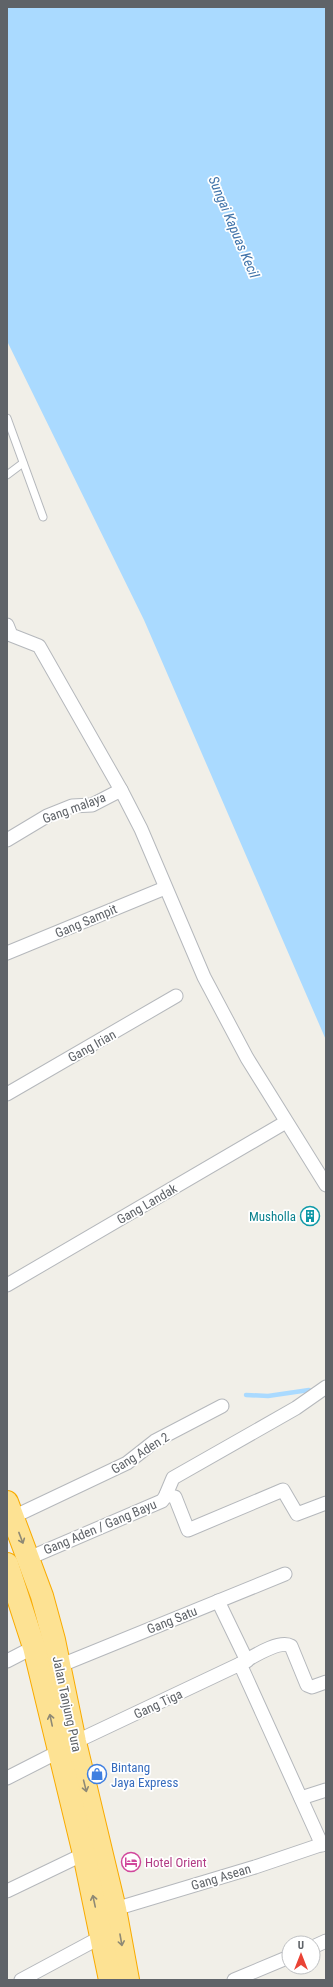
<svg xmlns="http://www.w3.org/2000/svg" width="333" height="1987" font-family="'Roboto Condensed',sans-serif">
	<rect width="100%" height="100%" fill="#f1efe8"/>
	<polygon fill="#aadaff" points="7,7 326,7 326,1040 144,620 7,341"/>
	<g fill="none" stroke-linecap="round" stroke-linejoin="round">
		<polyline stroke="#aadaff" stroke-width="4.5" points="246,1395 268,1396 309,1390"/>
		<g stroke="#b5b8bc" stroke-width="9">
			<g id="lane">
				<polyline points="7,418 43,517"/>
				<polyline points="7,475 23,463"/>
			</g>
		</g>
		<g stroke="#b5b8bc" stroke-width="15">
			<g id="street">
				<polyline points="7,625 11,635 39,646 121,790 141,829 204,977 247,1058 326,1185"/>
				<polyline points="7,840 47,816 72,806 92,805 121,790"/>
				<polyline points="7,953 165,888"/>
				<polyline points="7,1094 176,996"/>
				<polyline points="7,1285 286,1122"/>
				<polyline points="166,1495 175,1497 188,1530 283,1490 297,1514 326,1503"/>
				<polyline points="13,1517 127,1463 155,1441 222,1406"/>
				<polyline points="29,1558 162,1501 165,1497 173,1478 296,1408 326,1387"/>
				<polyline points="218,1601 247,1661"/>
				<polyline points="7,1661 34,1647"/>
				<path d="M240 1664C251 1658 279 1639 291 1646L307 1685 312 1687 326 1682"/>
				<polyline points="59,1666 285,1574"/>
				<polyline points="75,1742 240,1664 322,1845"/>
				<polyline points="7,1778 58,1752"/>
				<polyline points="301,1798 326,1790"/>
				<polyline points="7,1891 84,1854"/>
				<polyline points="115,1909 255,1867 326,1843"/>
				<polyline points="313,1947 326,1941"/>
				<polyline points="21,1980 101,1937"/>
				<polyline points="234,1980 289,1957"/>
			</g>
		</g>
		<g stroke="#f9ab00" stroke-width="24">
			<g id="highway">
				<polyline points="7,1502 42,1596 54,1640 75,1742 115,1909 128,1980"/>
				<polyline points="7,1564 34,1647 84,1854 110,1980"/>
			</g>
		</g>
		<use href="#lane" stroke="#fff" stroke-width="7"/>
		<use href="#street" stroke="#fff" stroke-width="13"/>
		<use href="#highway" stroke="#fde293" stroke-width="22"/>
	</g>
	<defs><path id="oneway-shaft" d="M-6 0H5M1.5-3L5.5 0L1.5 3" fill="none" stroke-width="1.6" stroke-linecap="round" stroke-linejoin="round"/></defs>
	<g stroke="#8e8975">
		<use href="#oneway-shaft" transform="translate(21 1538) rotate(69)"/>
		<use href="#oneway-shaft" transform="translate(51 1720) rotate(-102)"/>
		<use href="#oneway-shaft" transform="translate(85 1786) rotate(76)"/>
		<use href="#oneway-shaft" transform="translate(94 1901) rotate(-102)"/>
		<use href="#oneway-shaft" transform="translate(121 1940) rotate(80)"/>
	</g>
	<defs>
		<g id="building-ring" transform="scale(1)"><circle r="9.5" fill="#fff" stroke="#0f9aa8" stroke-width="1.5"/><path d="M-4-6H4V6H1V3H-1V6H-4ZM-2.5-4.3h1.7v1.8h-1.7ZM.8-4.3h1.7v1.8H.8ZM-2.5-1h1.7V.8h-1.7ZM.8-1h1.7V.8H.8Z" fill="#0f9aa8"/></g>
		<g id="shop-ring" transform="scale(1)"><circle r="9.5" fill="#fff" stroke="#3f7fe0" stroke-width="1.5"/><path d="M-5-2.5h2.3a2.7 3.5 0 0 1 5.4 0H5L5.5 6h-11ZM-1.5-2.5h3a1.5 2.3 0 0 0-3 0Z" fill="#3f7fe0"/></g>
		<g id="hotel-ring" transform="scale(1)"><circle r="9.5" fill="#fff" stroke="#d1479c" stroke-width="1.5"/><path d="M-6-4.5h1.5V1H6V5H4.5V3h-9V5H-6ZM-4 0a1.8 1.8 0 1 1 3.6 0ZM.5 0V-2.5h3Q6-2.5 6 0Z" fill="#d1479c"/></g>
	</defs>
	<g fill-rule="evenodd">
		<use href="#building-ring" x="310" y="1216"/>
		<use href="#shop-ring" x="97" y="1774"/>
		<use href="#hotel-ring" x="131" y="1862"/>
	</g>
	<g text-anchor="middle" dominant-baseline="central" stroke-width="3.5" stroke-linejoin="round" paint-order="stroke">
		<g font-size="13" fill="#5f6368" stroke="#fff">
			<text transform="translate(74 808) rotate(-20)">Gang malaya</text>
			<text transform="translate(86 921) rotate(-23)">Gang Sampit</text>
			<text transform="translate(92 1046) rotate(-29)">Gang Irian</text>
			<text transform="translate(147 1204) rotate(-30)">Gang Landak</text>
			<text transform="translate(140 1453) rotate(-32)">Gang Aden 2</text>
			<text transform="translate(100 1527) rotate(-23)">Gang Aden / Gang Bayu</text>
			<text transform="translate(172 1620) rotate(-22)">Gang Satu</text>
			<text transform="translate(67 1704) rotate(78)">Jalan Tanjung Pura</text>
			<text transform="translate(158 1704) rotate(-25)">Gang Tiga</text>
			<text transform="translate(221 1877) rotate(-17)">Gang Asean</text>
		</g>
		<g font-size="13" fill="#0d838f" stroke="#fff" text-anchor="end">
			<text x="296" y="1216">Musholla</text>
		</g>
		<g font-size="13" fill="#366cbe" stroke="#fff" text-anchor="start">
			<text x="111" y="1767">Bintang<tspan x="111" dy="15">Jaya Express</tspan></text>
		</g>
		<g font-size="13" fill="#b23c85" stroke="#fff" text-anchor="start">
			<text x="145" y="1862">Hotel Orient</text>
		</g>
		<g font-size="14" font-style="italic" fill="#4174aa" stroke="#fff">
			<text transform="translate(234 227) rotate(67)">Sungai Kapuas Kecil</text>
		</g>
	</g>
	<rect width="333" height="1987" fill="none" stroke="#5f6368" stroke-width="16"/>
	<g transform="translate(301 1955)"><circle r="19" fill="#ffffff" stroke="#bfc1c3"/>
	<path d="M0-3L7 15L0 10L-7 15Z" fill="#ea4335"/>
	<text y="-6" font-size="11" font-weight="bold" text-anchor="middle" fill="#5f6368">U</text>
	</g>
</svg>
